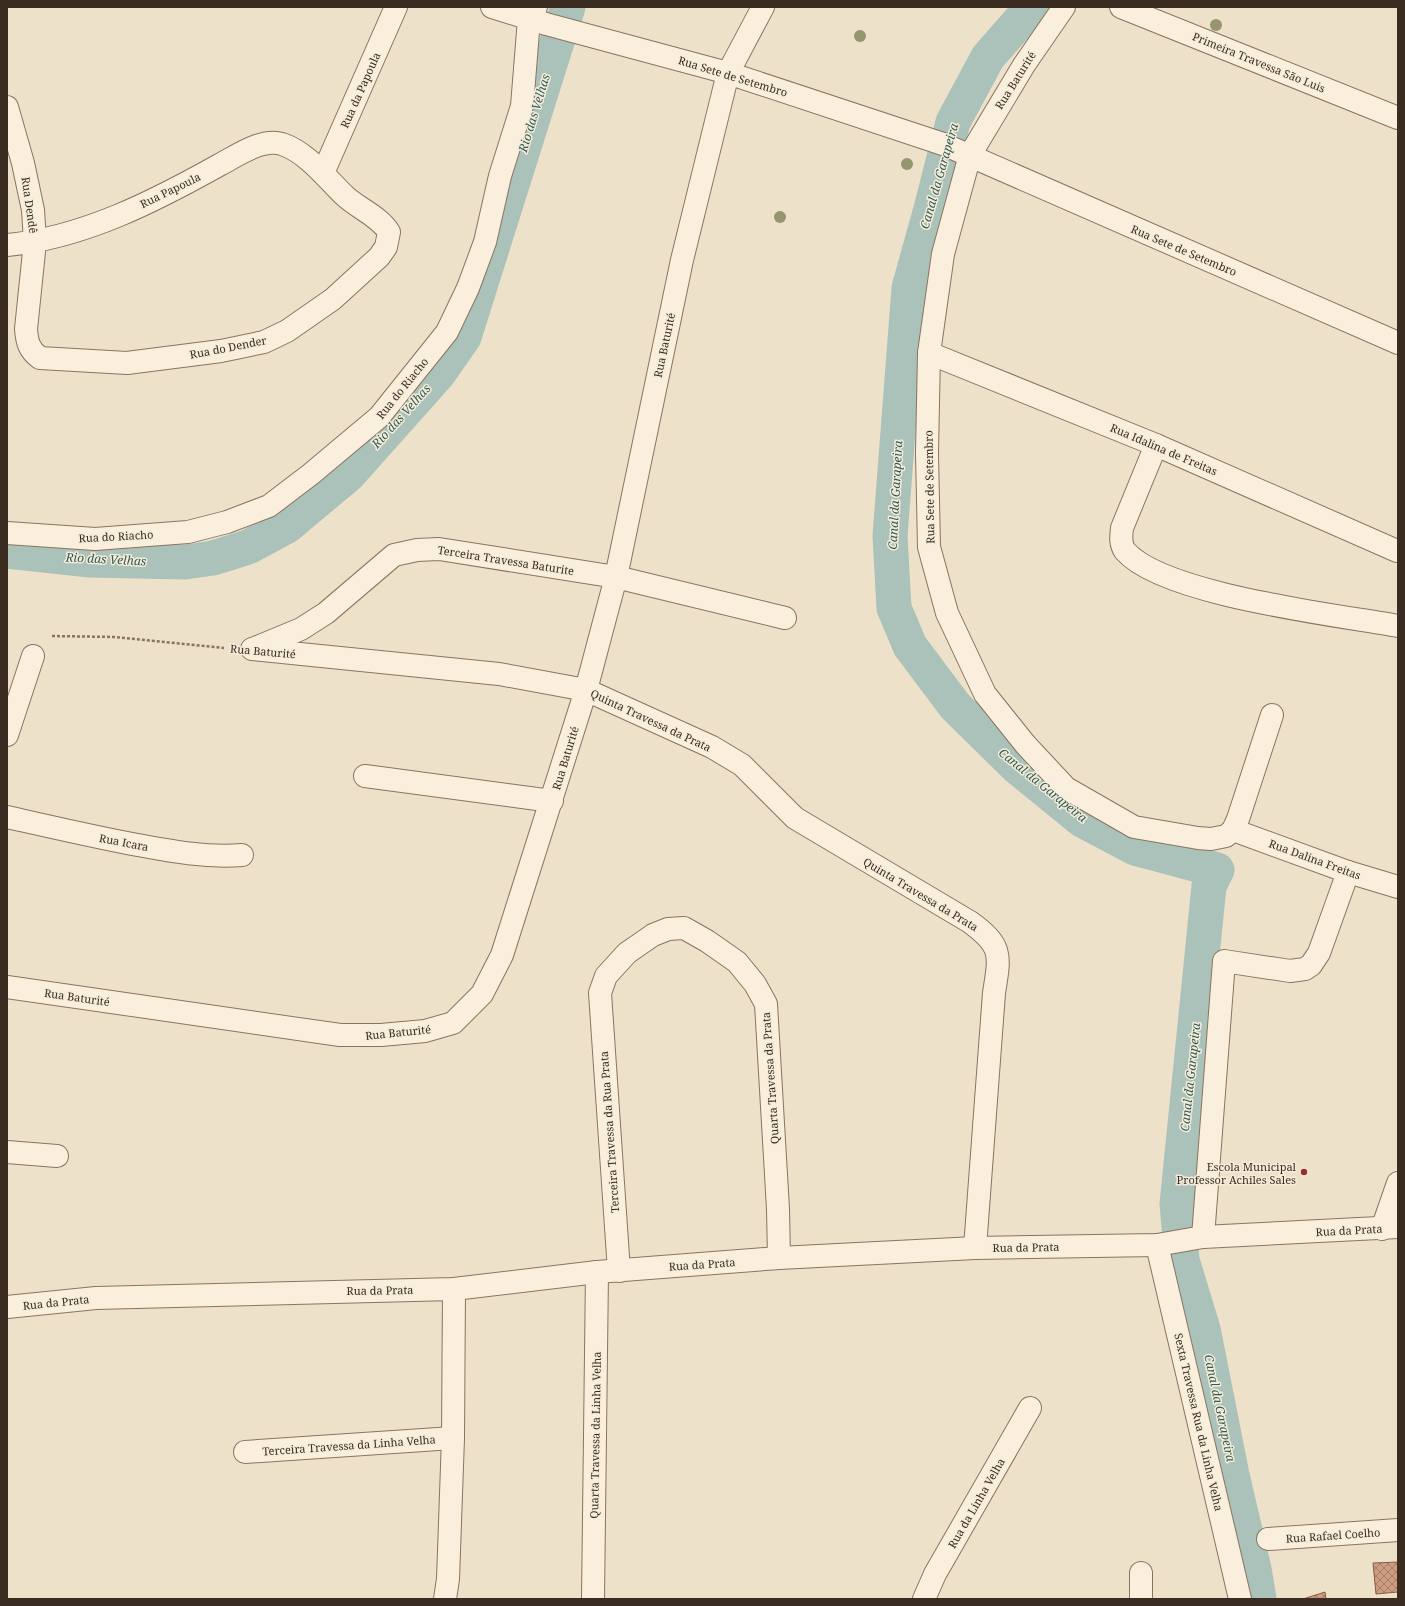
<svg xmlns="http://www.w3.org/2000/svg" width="1405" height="1606" font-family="'Noto Serif',serif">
	<defs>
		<pattern id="building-cross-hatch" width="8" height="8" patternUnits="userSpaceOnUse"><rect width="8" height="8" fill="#cb9c80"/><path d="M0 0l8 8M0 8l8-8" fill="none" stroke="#a67f68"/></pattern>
	</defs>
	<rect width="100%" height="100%" fill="#eee1c9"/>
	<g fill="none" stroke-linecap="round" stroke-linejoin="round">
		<g stroke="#aac2ba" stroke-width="35">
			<polyline points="1032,7 988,57 953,122 931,209 909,288 890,536 894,608 910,646 955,706 1017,767 1082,820 1135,848 1217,870 1209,886 1177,1204 1182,1260 1203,1329 1232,1475 1254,1569 1259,1599"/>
			<polyline points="7,551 90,560 185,562 213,558 248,547 287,526 348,475 439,373 464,337 568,7"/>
		</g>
	</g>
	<g fill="url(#building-cross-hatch)" stroke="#895c44">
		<polygon points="1398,1562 1398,1592 1376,1594 1373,1563"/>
		<polygon points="1325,1592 1326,1599 1303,1599"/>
	</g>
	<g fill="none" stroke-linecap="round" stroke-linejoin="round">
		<g stroke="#8a745e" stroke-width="24">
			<g id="minor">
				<polyline points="1064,7 1024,65 970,155 943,254 929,353 927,453 929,547 947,613 985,694 1025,744 1066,788 1134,827 1198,838 1211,839 1226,836 1233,830 1238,819 1272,715"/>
				<polyline points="1121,7 1398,118"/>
				<path d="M7 107 23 163 33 210 35 242 26 329C27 342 29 350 40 358L127 363 221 351 264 342 287 331 333 299 379 257 386 247 389 232C379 216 359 209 345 196 326 178 308 153 282 144 262 138 238 155 221 164 155 201 83 238 7 245"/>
				<polyline points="323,173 396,7"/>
				<polyline points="929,353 1156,445 1397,551"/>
				<path d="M1156 445 1122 528C1121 536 1120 544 1125 551 1163 595 1338 615 1398 626"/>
				<polyline points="7,533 95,539 188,532 227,522 269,506 311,474 379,417 447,332 468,288 485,242 500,176 522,106 529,19 536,7"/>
				<polyline points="255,648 301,629 326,613 394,555 417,550 439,549 616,577 785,618"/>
				<path d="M252 649 499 674 586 690 712 747 742 765 795 818 970 922C1003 946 1000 955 994 993L975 1248"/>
				<polyline points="7,735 33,656"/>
				<polyline points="365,776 552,801"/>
				<path d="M7 817C47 826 86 835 127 843 165 850 203 858 242 855"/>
				<polyline points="1233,830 1348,872 1398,887"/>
				<polyline points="7,987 340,1035 381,1035 425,1031 453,1023 482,994 502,955 586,690 616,577 682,260 728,73 763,7"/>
				<polyline points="7,1152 57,1156"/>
				<polyline points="1382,1229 1398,1183"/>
				<polyline points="1203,1237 1224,961 1290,971 1305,969 1311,965 1319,953 1348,872"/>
				<polyline points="1157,1245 1240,1599"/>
				<polyline points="619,1271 600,993 606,976 627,953 653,935 668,929 684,928 707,941 737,962 755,984 766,1004 778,1209 779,1258"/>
				<polyline points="7,1307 96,1298 454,1289 597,1272 779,1258 975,1248 1157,1245 1203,1237 1398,1227"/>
				<polyline points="245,1452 453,1438"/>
				<polyline points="1268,1539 1398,1530"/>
				<polyline points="1141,1573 1141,1599"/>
				<polyline points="445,1599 448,1579 453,1438 454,1289"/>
				<polyline points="593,1599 597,1272"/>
				<polyline points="924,1599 935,1574 1030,1408"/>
			</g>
		</g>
		<g stroke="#8a745e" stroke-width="24">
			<polyline id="tertiary" points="492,7 546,24 728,73 943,144 1398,343"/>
		</g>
		<polyline stroke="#8a745e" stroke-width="2.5" stroke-dasharray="3 2" stroke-linecap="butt" points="52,636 115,637 224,648"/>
		<use href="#minor" stroke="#f9efdc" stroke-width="22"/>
		<use href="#tertiary" stroke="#f9efdc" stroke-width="22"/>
	</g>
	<g fill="#959570">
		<circle cx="1216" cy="25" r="6"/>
		<circle cx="860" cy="36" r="6"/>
		<circle cx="907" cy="164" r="6"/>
		<circle cx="780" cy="217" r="6"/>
	</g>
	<circle fill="#982f34" stroke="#f5ecd9" stroke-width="1.5" cx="1304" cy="1172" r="4"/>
	<g text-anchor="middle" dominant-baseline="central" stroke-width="3" stroke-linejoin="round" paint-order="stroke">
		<g font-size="11" fill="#3b2c21" stroke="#f5ecd9">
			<text transform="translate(1259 62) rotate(22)">Primeira Travessa São Luis</text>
			<text transform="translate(733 76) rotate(17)">Rua Sete de Setembro</text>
			<text transform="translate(1015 80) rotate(-58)">Rua Baturité</text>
			<text transform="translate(360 90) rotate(-66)">Rua da Papoula</text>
			<text transform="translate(170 190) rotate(-26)">Rua Papoula</text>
			<text transform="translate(30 205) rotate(82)">Rua Dendê</text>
			<text transform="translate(1184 250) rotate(23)">Rua Sete de Setembro</text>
			<text transform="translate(664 345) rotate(-78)">Rua Baturité</text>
			<text transform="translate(228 347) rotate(-11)">Rua do Dender</text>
			<text transform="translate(402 388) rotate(-51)">Rua do Riacho</text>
			<text transform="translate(1164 449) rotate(23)">Rua Idalina de Freitas</text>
			<text transform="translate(929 487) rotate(-91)">Rua Sete de Setembro</text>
			<text transform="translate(116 536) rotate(-3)">Rua do Riacho</text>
			<text transform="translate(506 560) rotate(9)">Terceira Travessa Baturite</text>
			<text transform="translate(263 651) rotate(5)">Rua Baturité</text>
			<text transform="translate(651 720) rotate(25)">Quinta Travessa da Prata</text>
			<text transform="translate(565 758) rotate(-73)">Rua Baturité</text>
			<text transform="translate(124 842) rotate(11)">Rua Icara</text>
			<text transform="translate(1315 859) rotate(20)">Rua Dalina Freitas</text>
			<text transform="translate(921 894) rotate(31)">Quinta Travessa da Prata</text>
			<text transform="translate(77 997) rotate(8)">Rua Baturité</text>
			<text transform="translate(398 1032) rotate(-6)">Rua Baturité</text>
			<text transform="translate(770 1078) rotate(-94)">Quarta Travessa da Prata</text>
			<text transform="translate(609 1132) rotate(-94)">Terceira Travessa da Rua Prata</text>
			<text transform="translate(1349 1230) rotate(-3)">Rua da Prata</text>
			<text transform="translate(1026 1247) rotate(-1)">Rua da Prata</text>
			<text transform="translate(702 1264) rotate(-4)">Rua da Prata</text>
			<text transform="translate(380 1290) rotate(-1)">Rua da Prata</text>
			<text transform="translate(56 1302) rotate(-6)">Rua da Prata</text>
			<text transform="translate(1199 1422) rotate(77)">Sexta Travessa Rua da Linha Velha</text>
			<text transform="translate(595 1435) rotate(-89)">Quarta Travessa da Linha Velha</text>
			<text transform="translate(349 1445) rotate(-4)">Terceira Travessa da Linha Velha</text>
			<text transform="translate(976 1503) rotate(-60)">Rua da Linha Velha</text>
			<text transform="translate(1333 1535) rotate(-4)">Rua Rafael Coelho</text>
		</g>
		<g font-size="11" fill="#3b2c21" stroke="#f5ecd9" text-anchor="end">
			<text x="1296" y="1166">Escola Municipal<tspan x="1296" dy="13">Professor Achiles Sales</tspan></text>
		</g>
		<g font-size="12" font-style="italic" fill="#315a56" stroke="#f5ecd9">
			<text transform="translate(534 113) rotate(-73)">Rio das Velhas</text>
			<text transform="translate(939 176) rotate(-74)">Canal da Garapeira</text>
			<text transform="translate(401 416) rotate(-48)">Rio das Velhas</text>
			<text transform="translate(895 495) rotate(-87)">Canal da Garapeira</text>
			<text transform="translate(106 559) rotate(3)">Rio das Velhas</text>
			<text transform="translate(1043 785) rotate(39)">Canal da Garapeira</text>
			<text transform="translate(1190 1077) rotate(-84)">Canal da Garapeira</text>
			<text transform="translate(1220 1408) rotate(78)">Canal da Garapeira</text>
		</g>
	</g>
	<rect width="1405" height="1606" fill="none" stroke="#3b2c21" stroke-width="16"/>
</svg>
